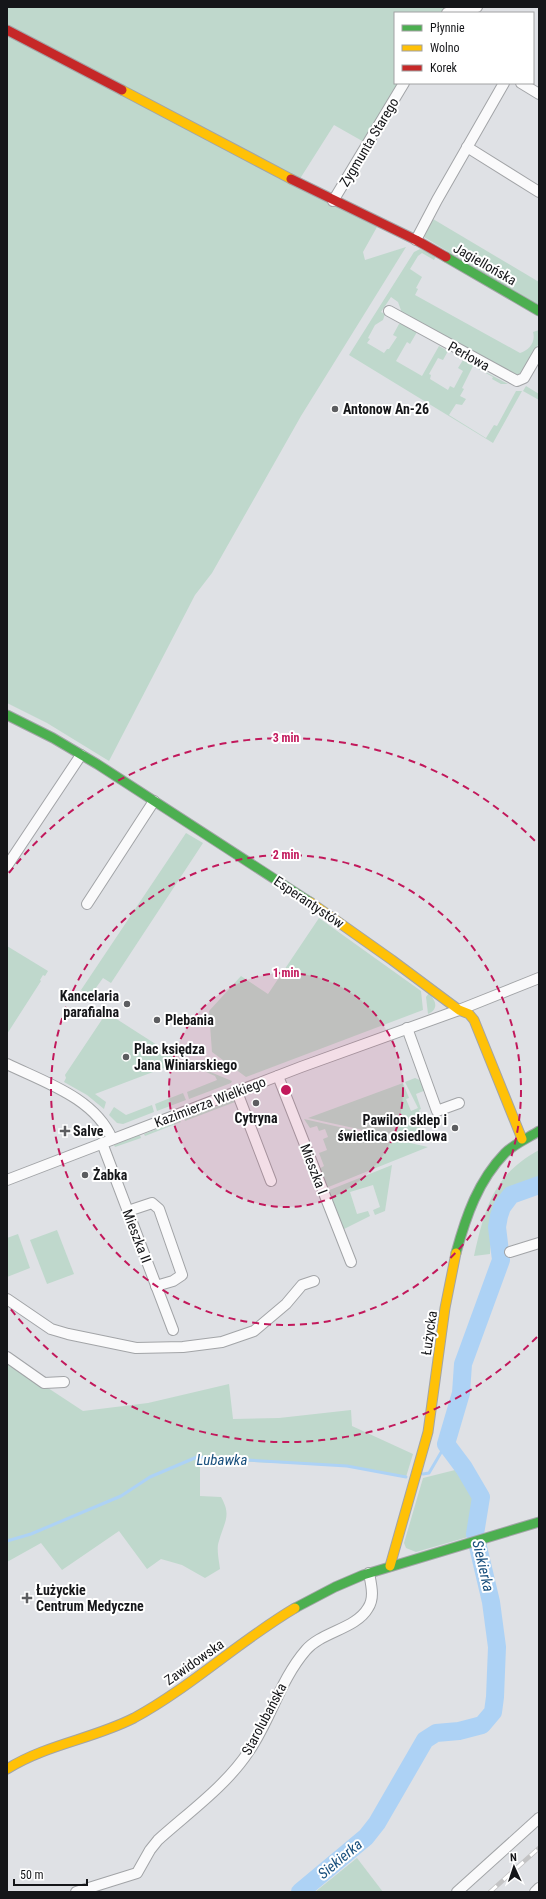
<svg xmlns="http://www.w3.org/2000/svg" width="546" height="1899" font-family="'Roboto Condensed',sans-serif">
	<rect width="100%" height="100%" fill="#dfe1e5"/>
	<g fill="#bfd8cc">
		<polygon points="7,7 445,7 441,13 395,13 395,83 400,83 364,142 334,125 296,185 377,227 363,252 365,260 406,247 301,416 212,573 195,595 109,761 47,723 7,703"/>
		<polygon points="433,219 539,282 539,306 424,237"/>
		<path d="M420 249 436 256 434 260 422 253 418 256 410 269 422 277 416 288 418 289 415 295 520 353C529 350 536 342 533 332L539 330V343L521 374 516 376 402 313 398 302 391 297 381 312 385 314 383 320 375 325 368 338 370 339 367 343 384 353 387 349H389L397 337 393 335 399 324H402L417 332 410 344 407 342 396 361 422 376 439 346 448 351 443 360 438 358 429 374 431 375 430 379 448 390 450 386 454 388 463 371 458 368 463 360 508 384H501L492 379 493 377 473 366 462 388 464 389 460 396 466 399 462 405 456 404 449 415 486 438 494 425 497 426 516 391H522L493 443 349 355 414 252Z"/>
		<polygon points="526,386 539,394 539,400 523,391"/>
		<polygon points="186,833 203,843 111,983 103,978 90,996 81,990"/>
		<polygon points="319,918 421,991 423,1010 246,1077 212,1052 209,1011 241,976 268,994"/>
		<polygon points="7,946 48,971 45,976 43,975 40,980 41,981 7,1034"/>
		<path d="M429 993C436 1001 439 1009 428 1014L426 997Z"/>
		<polygon points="105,1015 115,1018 182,1061 95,1094 106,1102 104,1109 87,1095 64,1082 66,1078 65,1075"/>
		<polygon points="208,1071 232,1081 231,1083 189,1099 187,1092 217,1080 215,1076 206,1072"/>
		<polygon points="415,1078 422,1081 426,1090 416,1094 421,1109 419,1110 423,1125 410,1136 408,1140 308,1118 403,1083 409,1098 406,1099 411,1111 418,1108 405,1082"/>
		<polygon points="183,1093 186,1100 157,1111 155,1104"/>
		<polygon points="234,1100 235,1102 185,1121 184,1118"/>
		<polygon points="152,1105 154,1112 123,1124 117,1123 109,1115 114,1107 126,1115"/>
		<polygon points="304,1119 428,1147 326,1188 319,1169 324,1166 319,1153 327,1150 323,1139 328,1137 325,1129 319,1131 317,1126 310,1128"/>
		<polygon points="180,1120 181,1122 145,1136 144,1134"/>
		<polygon points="140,1135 141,1138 115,1147 114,1145"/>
		<path d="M539 1150V1180C529 1184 517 1188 508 1194 490 1207 492 1235 490 1254L474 1256C485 1208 493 1175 539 1150Z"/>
		<polygon points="392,1165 385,1211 375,1215 373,1210 380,1207 373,1185 350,1192 357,1214 368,1211 370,1216 344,1229 327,1191"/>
		<polygon points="57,1230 74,1274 47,1284 30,1240"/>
		<polygon points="18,1234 30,1268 7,1277 7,1238"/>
		<path d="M7 1361 83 1411 148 1403 229 1384 233 1419 279 1418 351 1410 352 1426 413 1454 406 1477 347 1466 254 1462 200 1457V1496L221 1497C232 1516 224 1522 219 1541 216 1548 219 1560 220 1569L205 1578 182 1565 161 1559 147 1569 119 1531 62 1570 41 1543 7 1562Z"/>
		<polygon points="455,1470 473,1497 468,1537 416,1552 406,1548 404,1543 423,1478"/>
		<polygon points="357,1858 383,1892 315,1892"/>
	</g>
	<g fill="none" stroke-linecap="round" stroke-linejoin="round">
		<g stroke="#add2f5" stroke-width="3">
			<polyline points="423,1474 429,1473 446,1444"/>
			<polyline points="7,1541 31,1534 121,1496 150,1477 197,1457 347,1466 406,1477"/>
		</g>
		<polyline stroke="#add2f5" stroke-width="18" points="300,1892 366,1837 377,1823 425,1740 436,1733 459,1731 482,1725 493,1712 495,1697 497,1647 491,1602 475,1534 481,1497 464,1468 446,1444 461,1393 463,1364 501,1260 497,1227 499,1216 502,1207 511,1195 539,1185"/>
		<g stroke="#a2a4a7" stroke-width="12">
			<g id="street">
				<polyline points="447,13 477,7"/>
				<polyline points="521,83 539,94"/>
				<polyline points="467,147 539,192"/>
				<polyline points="333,201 404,83"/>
				<polyline points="416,240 437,200 504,83"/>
				<polyline points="389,311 517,381 524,378 539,352"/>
				<polyline points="7,866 81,755"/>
				<polyline points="87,904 154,801"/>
				<polyline points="407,1028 437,1111 459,1103"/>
				<path d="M7 1064C44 1082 95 1098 112 1139"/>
				<polyline points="278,1076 351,1262"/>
				<polyline points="237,1092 271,1181"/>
				<polyline points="102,1143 173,1330"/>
				<polyline points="7,1180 301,1067 459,1010 539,978"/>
				<polyline points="128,1211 152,1203 159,1209 182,1275 173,1281 156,1286"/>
				<polyline points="510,1252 539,1243"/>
				<polyline points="7,1299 51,1329 68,1334 136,1348 183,1347 222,1342 254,1331 286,1304 302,1285 314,1281"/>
				<polyline points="7,1357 44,1383 64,1382"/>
				<path d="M76 1892 137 1873 150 1850 158 1840C189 1812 226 1786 249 1751 271 1719 280 1680 306 1650 321 1632 356 1629 368 1608 375 1598 371 1584 369 1573"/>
				<polyline points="457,1892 539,1818"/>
				<polyline points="535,1892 539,1888"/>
			</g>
		</g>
		<g stroke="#a2a4a7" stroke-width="11">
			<g id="fast">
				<polyline points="446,257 539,311"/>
				<polyline points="7,715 53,738 97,764 310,902"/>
				<path d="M456 1253C466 1216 478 1181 505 1153 514 1144 528 1138 539 1131"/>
				<polyline points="295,1608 335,1587 363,1575 539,1522"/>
			</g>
		</g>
		<g stroke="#a2a4a7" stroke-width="11">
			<g id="slow">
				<polyline points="122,90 291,179"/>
				<polyline points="310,902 392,960 459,1010 469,1014 474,1020 522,1139"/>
				<polyline points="390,1566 428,1432 445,1308 456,1253"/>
				<path d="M7 1769C47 1744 93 1739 134 1718 191 1687 239 1641 295 1608"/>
			</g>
		</g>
		<g stroke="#a2a4a7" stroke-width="11">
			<g id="jam">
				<polyline points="7,30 122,90"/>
				<polyline points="291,179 416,240 446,257"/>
			</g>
		</g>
		<use href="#street" stroke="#fafafb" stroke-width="10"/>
		<use href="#fast" stroke="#4caf50" stroke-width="9"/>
		<use href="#slow" stroke="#ffc107" stroke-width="9"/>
		<use href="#jam" stroke="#c62828" stroke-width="9"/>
		<g stroke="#c3c3c4" stroke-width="4.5">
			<polyline id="rail" points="490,1892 539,1848"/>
		</g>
		<use href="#rail" stroke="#fff" stroke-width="3" stroke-dasharray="9" stroke-linecap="butt"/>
	</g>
	<circle cx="286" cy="1090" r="117" fill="#c2185b" fill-opacity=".12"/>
	<g fill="none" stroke="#c2185b" stroke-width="2" stroke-dasharray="7 5">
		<circle cx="286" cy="1090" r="117"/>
		<circle cx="286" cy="1090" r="235"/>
		<path d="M537 1337A352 352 0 0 1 9 1307M9 873A352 352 0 0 1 537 843"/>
	</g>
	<g fill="#5c5d60" stroke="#fff" stroke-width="1.5">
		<circle cx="335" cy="409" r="4"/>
		<circle cx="127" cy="1004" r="4"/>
		<circle cx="157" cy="1020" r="4"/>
		<circle cx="126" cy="1057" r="4"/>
		<circle cx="256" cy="1103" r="4"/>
		<circle cx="455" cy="1128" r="4"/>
		<path d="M63 1125h4v4h4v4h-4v4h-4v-4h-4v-4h4z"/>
		<circle cx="85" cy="1175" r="4"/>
		<path d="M25 1592h4v4h4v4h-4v4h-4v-4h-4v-4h4z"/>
	</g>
	<g text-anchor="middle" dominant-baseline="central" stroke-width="4" stroke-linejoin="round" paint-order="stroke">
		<g font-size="14" fill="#151619" stroke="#fff">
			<text transform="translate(369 142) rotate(-59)">Zygmunta Starego</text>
			<text transform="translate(485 264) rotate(30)">Jagiellońska</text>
			<text transform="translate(469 356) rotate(29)">Perłowa</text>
			<text transform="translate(309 902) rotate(34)">Esperantystów</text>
			<text transform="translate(210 1102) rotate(-21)">Kazimierza Wielkiego</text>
			<text transform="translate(314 1169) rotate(69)">Mieszka I</text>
			<text transform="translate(137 1236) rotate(69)">Mieszka II</text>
			<text transform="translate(429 1333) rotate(-82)">Łużycka</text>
			<text transform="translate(194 1662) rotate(-35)">Zawidowska</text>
			<text transform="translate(264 1719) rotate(-62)">Starolubańska</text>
		</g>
		<g font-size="14" font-weight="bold" fill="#151619" stroke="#fff" text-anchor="start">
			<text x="343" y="409">Antonow An-26</text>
			<text x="119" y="996" text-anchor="end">Kancelaria<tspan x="119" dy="16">parafialna</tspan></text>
			<text x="165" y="1020">Plebania</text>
			<text x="134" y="1049">Plac księdza<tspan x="134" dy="16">Jana Winiarskiego</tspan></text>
			<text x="256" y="1118" text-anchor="middle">Cytryna</text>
			<text x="447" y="1120" text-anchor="end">Pawilon sklep i<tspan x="447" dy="16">świetlica osiedlowa</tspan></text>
			<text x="73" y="1131">Salve</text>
			<text x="93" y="1175">Żabka</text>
			<text x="36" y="1590">Łużyckie<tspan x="36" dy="16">Centrum Medyczne</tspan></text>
		</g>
		<g font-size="15" font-style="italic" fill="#19507e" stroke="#fff">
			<text x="222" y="1460">Lubawka</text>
			<text transform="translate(483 1566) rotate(77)">Siekierka</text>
			<text transform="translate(340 1859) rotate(-40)">Siekierka</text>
		</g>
	</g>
	<circle cx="286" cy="1090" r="6" fill="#c2185b" stroke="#fff" stroke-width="2"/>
	<g font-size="12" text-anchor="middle" font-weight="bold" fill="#c2185b" stroke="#fff" stroke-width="4" stroke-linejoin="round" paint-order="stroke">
		<text x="286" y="742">3 min</text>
		<text x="286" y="859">2 min</text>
		<text x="286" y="977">1 min</text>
	</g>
	<rect width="546" height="1899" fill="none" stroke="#151619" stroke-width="16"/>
	<rect x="394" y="12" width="140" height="72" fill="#ffffff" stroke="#a1a2a3"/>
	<rect x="402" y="25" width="20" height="6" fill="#4caf50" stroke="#a1a2a3"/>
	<text x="430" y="32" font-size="12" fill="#151619">Płynnie</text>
	<rect x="402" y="45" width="20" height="6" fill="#ffc107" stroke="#a1a2a3"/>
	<text x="430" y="52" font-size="12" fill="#151619">Wolno</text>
	<rect x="402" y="65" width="20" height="6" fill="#c62828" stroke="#a1a2a3"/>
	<text x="430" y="72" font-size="12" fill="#151619">Korek</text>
	<g transform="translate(514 1867) rotate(357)" stroke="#ffffff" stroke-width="3" paint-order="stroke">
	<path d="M0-3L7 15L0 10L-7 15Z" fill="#151619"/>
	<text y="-6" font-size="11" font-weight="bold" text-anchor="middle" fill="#151619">N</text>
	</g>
	<path d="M14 1879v6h73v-6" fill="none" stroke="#151619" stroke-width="2"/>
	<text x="20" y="1879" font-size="12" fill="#151619" stroke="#ffffff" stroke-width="3" paint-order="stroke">50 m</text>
</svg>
